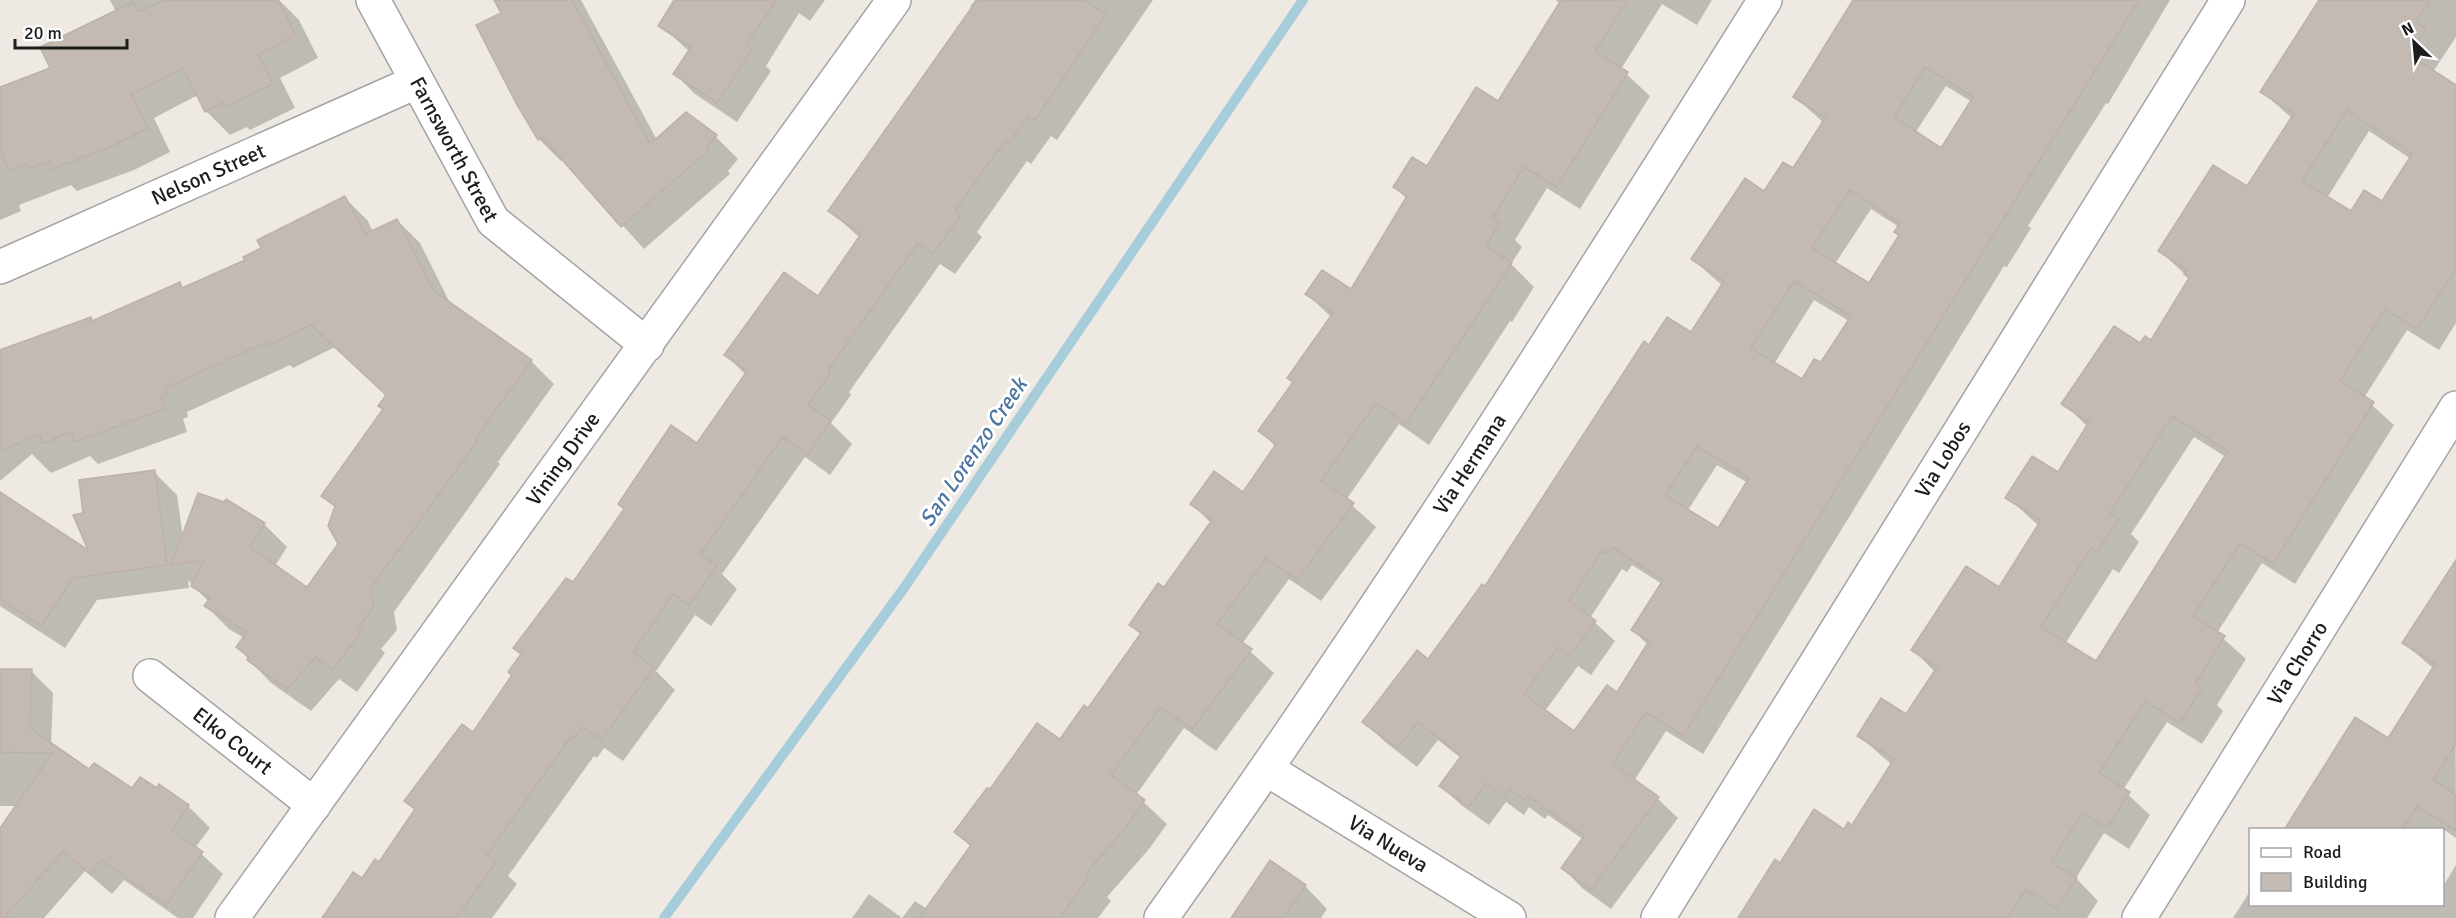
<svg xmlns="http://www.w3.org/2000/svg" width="2456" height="918" font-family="Signika,sans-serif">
	<rect width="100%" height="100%" fill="#eeeae3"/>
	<g fill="#0003" fill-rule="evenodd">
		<polygon points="110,0 279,0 299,20 318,58 280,78 295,108 250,130 247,127 230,135 206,111 198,95 154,118 170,152 134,170 77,191 71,185 19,205 21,211 0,220 0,89 52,69 116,12"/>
		<polygon points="496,0 581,0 657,140 686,114 716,137 738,159 728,171 730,174 644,249 564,160 561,161 539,139 503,13"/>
		<polygon points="678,0 825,0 810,21 799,13 766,66 771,71 737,122 695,94 675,74 690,52 660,25"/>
		<polygon points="975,0 1153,0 1057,140 1051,136 1031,164 1027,161 977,232 982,237 955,274 940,264 849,392 851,395 831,423 852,444 830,475 805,457 722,574 737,589 711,626 695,615 656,671 675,690 623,761 604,748 597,758 594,756 508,876 517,884 492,918 323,918 380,864 416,811 406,801 474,734 573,584 697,445 746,375 726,355 818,298 860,238 830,211 972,9 970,7"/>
		<polygon points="1556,0 1712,0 1697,25 1662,4 1621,69 1650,96 1580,209 1547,188 1515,240 1522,247 1511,264 1534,287 1512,322 1510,321 1429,445 1399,424 1346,500 1376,527 1321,601 1289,579 1242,644 1274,673 1216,751 1184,728 1136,795 1167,824 1149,849 1107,897 1111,901 1098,918 902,918 915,901 927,909 971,847 956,832 990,792 1060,741 1089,710 1141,635 1130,624 1165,589 1211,523 1192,504 1243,494 1276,447 1260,431 1294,383 1332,318 1307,294 1351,291 1407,199 1395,187 1427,168 1498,103 1560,4"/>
		<path d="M1856 0H2170L2108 104 2106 103 2028 226 2031 228 2007 267 2004 266 1703 754 1666 731 1634 781 1658 799 1678 818 1611 909 1582 888 1563 868 1584 840 1548 815 1545 819 1529 807 1524 815 1506 802 1489 825 1461 805 1441 786 1461 758 1438 740 1417 767 1384 741 1364 721 1428 661 1485 588 1649 347 1691 334 1723 286 1692 259 1793 170 1824 123 1795 97ZM1946 86 1972 102 1941 150 1915 133ZM1871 209 1899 227 1900 236 1869 285 1835 264ZM1814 300 1849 321 1822 364 1802 381 1774 364ZM1717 465 1748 483 1719 530 1688 510ZM1632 565 1662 584 1633 630 1648 645 1617 694 1575 733 1545 711 1578 666 1591 675 1615 641 1590 618 1622 569 1627 572Z"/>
		<path d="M2320 0H2456V37L2433 72 2456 86V323L2439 350 2407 330 2364 398 2394 425 2295 584 2262 563 2217 633 2246 659 2217 705 2223 711 2202 744 2167 722 2123 790 2150 815 2129 849 2104 833 2076 878 2098 901 2087 918H1739L1781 865 1852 827 1892 765 1859 736 1906 716 1935 672 1913 650 1999 589 2039 526 2007 497 2058 474 2088 427 2063 403 2141 345 2151 342 2190 279 2160 251 2247 188 2293 119 2262 92ZM2369 131 2411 159 2382 203 2351 213 2327 198ZM2194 437 2226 457 2097 663 2065 644 2113 569 2119 573 2139 542 2131 534Z"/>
		<polygon points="345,198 368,221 373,232 397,220 420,243 451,305 531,361 554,384 498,462 500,464 394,612 397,630 381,649 385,653 357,692 339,679 311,711 271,683 249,660 238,647 244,638 229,629 206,606 209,602 188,580 189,588 97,600 65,648 0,606 0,495 92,554 85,515 154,472 177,495 183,537 264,524 287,547 275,566 307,589 340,544 336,508 323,496 384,410 387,396 335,347 293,368 290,365 187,412 188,417 183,419 187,432 98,464 90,456 51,473 32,454 0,481 0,349 90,318 94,322 180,284 184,289 247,261"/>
		<polygon points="2455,561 2456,838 2440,827 2438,830 2286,830 2388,740 2434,669 2404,643"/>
		<polygon points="0,670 31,671 53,693 51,745 89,771 133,791 157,790 160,786 188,806 210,828 195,848 223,874 193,918 178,918 124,880 112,894 85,871 44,918 0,918 0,845 32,806 0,806"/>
		<polygon points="2456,865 2456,918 2233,918 2250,891 2250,904 2442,904 2442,888"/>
		<polygon points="1305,886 1327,909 1321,918 1232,918"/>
		<polygon points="869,894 902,918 852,918"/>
	</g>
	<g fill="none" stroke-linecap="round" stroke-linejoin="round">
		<polyline stroke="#a6cdd9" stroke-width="10" points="664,918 904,588 1303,0"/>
	</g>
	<g fill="#c2bab3" stroke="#beb1a6" stroke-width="1.5" fill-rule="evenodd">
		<polygon points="164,0 278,0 296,35 258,54 273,84 225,107 223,103 205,112 183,68 131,94 148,128 110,147 52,169 49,161 29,169 27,164 9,171 0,148 0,87 50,68 40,47 133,2 138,12"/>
		<polygon points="494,0 572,0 650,144 686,112 717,135 707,148 709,150 621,227 542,137 538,140 517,105 476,25 501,13"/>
		<polygon points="674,0 776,0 746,45 752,50 717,103 673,74 691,47 658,26"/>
		<polygon points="977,0 1085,0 1106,15 1035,120 1029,116 1009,143 1005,141 955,210 961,215 933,254 918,243 828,370 831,372 808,405 831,421 808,454 783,437 700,554 717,566 689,605 673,594 633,652 654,668 601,740 582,727 575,738 572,735 487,855 496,862 456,918 322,918 353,872 362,878 375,859 379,862 415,809 404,801 462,724 473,732 512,675 508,672 521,654 513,648 566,578 573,582 624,509 618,504 671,425 697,443 747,371 724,355 784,272 818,296 861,234 828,211"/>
		<polygon points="1561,0 1628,0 1595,51 1628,72 1557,187 1524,167 1492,218 1500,223 1486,246 1512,263 1406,423 1376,403 1321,481 1354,503 1297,580 1266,558 1217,624 1252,649 1192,729 1160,707 1111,775 1145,800 1127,826 1085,874 1089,877 1060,918 919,918 971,845 954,832 987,788 990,789 1037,723 1060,739 1084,705 1088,708 1141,633 1129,625 1158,583 1164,587 1212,520 1190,504 1214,471 1243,492 1276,444 1258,431 1293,382 1287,378 1333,313 1305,294 1322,270 1351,289 1407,196 1393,187 1412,157 1427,166 1476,87 1498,101"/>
		<path d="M1853 0H2139L1683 736 1646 712 1613 764 1659 797 1591 890 1561 868 1584 836 1528 796 1525 800 1509 789 1504 796 1486 783 1469 807 1439 786 1461 756 1418 722 1397 748 1362 722 1417 650 1428 659 1482 584 1485 586 1644 341 1649 345 1667 317 1691 332 1724 281 1691 259 1745 178 1764 191 1783 162 1793 168 1825 118 1793 97ZM1925 67 1973 97 1941 148 1894 117ZM1850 190 1900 223 1894 232 1899 235 1869 283 1812 248ZM1794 281 1851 316 1821 362 1814 359 1802 379 1751 348ZM1697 446 1749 478 1718 528 1665 495ZM1612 547 1663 580 1631 630 1649 641 1617 692 1607 685 1574 731 1524 694 1558 647 1570 656 1596 621 1569 601 1602 551 1607 554Z"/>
		<path d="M2319 0H2430L2416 22 2426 29 2409 55 2456 85V269L2417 329 2385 309 2340 381 2374 402 2273 564 2240 543 2193 616 2225 636 2195 684 2202 688 2180 723 2145 701 2099 773 2130 792 2107 828 2082 813 2051 862 2077 878 2057 909 2026 889 2007 918H1738L1775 859 1780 863 1814 809 1844 829 1848 822 1852 825 1894 759 1857 736 1881 698 1906 714 1937 667 1911 650 1966 566 1999 587 2041 520 2005 498 2032 456 2058 472 2089 422 2061 404 2114 326 2140 343 2145 336 2151 340 2189 278 2184 274 2187 270 2158 251 2213 165 2247 186 2294 113 2260 92ZM2347 110 2412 154 2382 201 2364 190 2351 211 2302 181ZM2172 416 2228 451 2096 661 2041 627 2091 548 2097 552 2119 519 2110 513Z"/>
		<polygon points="345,196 365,234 397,219 434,291 532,360 476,438 478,440 371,588 374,606 359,626 363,629 333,670 316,657 287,689 247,660 249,657 236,647 247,632 204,606 210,598 191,586 205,560 171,565 198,493 224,502 226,499 265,523 250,547 307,587 338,544 328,526 335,506 321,496 383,409 378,406 386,395 311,325 268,346 267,342 165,388 166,394 161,396 165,409 74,442 72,431 43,444 39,435 0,451 0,350 91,317 92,321 180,282 182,288 245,260 243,257 261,248 257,240"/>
		<polygon points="155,470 167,565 73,578 41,626 0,599 0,492 88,550 73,515 83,513 79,480"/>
		<polygon points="2456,560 2456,744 2433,780 2456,795 2456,831 2417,806 2402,830 2284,830 2355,717 2388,738 2435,664 2402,643"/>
		<polygon points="0,669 32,669 30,728 89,769 94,763 132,788 140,777 157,788 159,784 189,805 172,830 203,852 166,905 101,860 90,874 63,851 4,918 0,918 0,828 52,753 0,752"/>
		<polygon points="1270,860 1306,885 1283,918 1231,918"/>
	</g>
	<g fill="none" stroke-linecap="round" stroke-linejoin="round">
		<g stroke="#a4a4a4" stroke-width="36">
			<g id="minor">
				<path id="s1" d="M373 0 493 221 647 345"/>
				<path id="s2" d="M0 267 416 82"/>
				<path id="s3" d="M150 676 314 805"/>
				<path id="s4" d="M1268 770 1509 918"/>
				<path id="s5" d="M232 918 894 0"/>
				<path id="s6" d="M1161 918C1375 620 1570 310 1765 0"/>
				<path id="s7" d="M1658 918 2228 0"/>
				<path id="s8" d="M2139 918 2456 408"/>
			</g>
		</g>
		<use href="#minor" stroke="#fff" stroke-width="33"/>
	</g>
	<g text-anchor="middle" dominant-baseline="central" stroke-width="6" stroke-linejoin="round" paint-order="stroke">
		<g font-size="21" fill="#1d1d1d" stroke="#fff">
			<text stroke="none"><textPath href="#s1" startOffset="170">Farnsworth Street</textPath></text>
			<text stroke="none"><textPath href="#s2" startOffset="228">Nelson Street</textPath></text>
			<text stroke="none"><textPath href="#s5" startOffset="566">Vining Drive</textPath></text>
			<text stroke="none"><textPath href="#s7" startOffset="540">Via Lobos</textPath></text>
			<text stroke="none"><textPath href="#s6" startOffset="549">Via Hermana</textPath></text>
			<text stroke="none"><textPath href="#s8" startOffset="300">Via Chorro</textPath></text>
			<text stroke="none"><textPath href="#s3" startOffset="105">Elko Court</textPath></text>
			<text stroke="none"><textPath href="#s4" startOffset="141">Via Nueva</textPath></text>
		</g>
		<g font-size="22" font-style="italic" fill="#4c75a0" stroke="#fff">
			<text transform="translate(973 452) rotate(-56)">San Lorenzo Creek</text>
		</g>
	</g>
	<rect x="2249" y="828" width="195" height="78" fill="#ffffff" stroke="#a5a5a5" stroke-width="1.5"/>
	<rect x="2261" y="848" width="30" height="9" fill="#ffffff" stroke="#a5a5a5" stroke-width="1.5"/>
	<text x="2303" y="858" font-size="18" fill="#1d1d1d">Road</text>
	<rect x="2261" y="873" width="30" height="18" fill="#c2bab3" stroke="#a5a5a5" stroke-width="1.5"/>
	<text x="2303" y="888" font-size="18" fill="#1d1d1d">Building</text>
	<g transform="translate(2414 42) rotate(334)" stroke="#ffffff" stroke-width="4.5" paint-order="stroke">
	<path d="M0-4.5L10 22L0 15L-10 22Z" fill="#1d1d1d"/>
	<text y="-9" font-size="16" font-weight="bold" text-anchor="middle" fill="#1d1d1d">N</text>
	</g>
	<path d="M15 39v9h112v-9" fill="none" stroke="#1d1d1d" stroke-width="3"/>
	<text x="24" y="39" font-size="18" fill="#1d1d1d" stroke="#ffffff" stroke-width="4.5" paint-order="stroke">20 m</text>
</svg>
